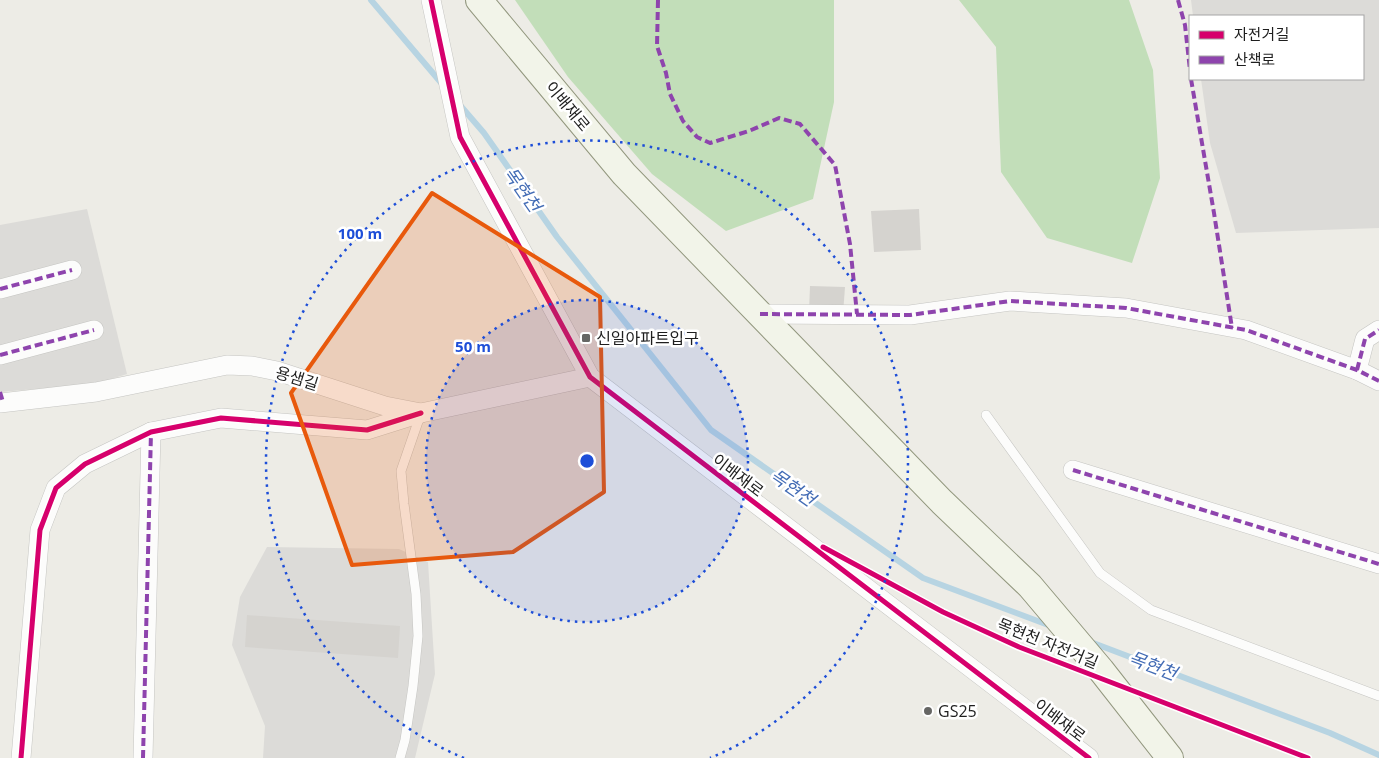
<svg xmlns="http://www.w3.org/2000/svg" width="1379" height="758" font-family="'Open Sans','Noto Sans KR',sans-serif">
	<rect width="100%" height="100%" fill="#edece6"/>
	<g fill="#dcdbd8">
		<polygon points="1191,0 1379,0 1379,228 1236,233 1210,143 1201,79 1363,79 1363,16 1193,16"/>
		<polygon points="87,209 127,374 95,384 0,392 0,225"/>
		<polygon points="267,547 399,549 428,562 435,674 415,758 263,758 265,726 232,645 240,597"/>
	</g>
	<g fill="#c2deb9">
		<polygon points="515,0 834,0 834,102 813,199 726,231 652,174 568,77"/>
		<polygon points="959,0 1129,0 1153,70 1160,178 1132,263 1047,238 1001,172 996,47"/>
	</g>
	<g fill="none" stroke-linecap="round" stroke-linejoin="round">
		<g stroke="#b7d4e2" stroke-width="6">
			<polyline points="371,0 443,85"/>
			<polyline points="459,104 484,133 557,237 711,430 923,578 1051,626"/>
			<polyline points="1088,641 1330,733 1379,755"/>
		</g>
	</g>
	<g fill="#d5d3cf">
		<polygon points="919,209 921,250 874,252 871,211"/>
		<polygon points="810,286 845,287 843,314 809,312"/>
		<polygon points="247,615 400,626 398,658 245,647"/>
	</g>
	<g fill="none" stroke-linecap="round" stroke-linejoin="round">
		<g stroke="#c5c5c2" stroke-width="10">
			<g id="lane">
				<polyline points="986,415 1100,573 1151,610 1379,696"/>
				<polyline points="400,758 405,740 413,686 418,636 416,594 404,504 401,471 421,413"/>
			</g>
		</g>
		<g stroke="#c5c5c2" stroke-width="20">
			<g id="street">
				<polyline points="431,0 460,137 590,377 1089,758"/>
				<polyline points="0,289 72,270"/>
				<polyline points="760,314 910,315 1010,301 1126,308 1246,330 1357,370 1379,381"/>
				<polyline points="0,355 94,330"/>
				<polyline points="1357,370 1365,339 1379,330"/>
				<polyline points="0,403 96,392 227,365 252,366 277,371 385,406 421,413 590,377"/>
				<polyline points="1073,470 1379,564"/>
				<polyline points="21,758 40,530 56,488 85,464 151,432 221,418 367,430 421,413"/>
				<polyline points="143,758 151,432"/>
			</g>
		</g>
		<g stroke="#92977e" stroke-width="28">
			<polyline id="secondary" points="479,0 624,174 942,502 1030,586 1101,670 1170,758"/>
		</g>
		<use href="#lane" stroke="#fcfcfb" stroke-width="9"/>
		<use href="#street" stroke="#fcfcfb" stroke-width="19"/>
		<use href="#secondary" stroke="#f2f4e9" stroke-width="26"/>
		<g stroke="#8e44ad" stroke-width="4" stroke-dasharray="8 4" stroke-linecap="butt">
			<polyline points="658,0 657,46 666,73 670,94 683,121 697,137 710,143 749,131 779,118 800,124 835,165 850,244 857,314"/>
			<polyline points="1178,0 1185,25 1190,70"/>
			<polyline points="1191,79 1214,213 1232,328"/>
			<polyline points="0,289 72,270"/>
			<polyline points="760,314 910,315 1010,301 1126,308 1246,330 1357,370 1379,381"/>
			<polyline points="0,355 94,330"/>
			<polyline points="1357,370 1365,339 1379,330"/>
			<polyline points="0,392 3,402"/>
			<polyline points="1073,470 1379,564"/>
			<polyline points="143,758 151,432"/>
		</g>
		<g stroke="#fff" stroke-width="8">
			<g id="cycleway">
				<polyline points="431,0 460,137 590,377 1089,758"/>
				<polyline points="823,547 943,612 1019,647 1308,758"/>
				<polyline points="21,758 40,530 56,488 85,464 151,432 221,418 367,430 421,413"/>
			</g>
		</g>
		<use href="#cycleway" stroke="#d6006c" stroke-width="5"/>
	</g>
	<path fill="#e8590c" fill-opacity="0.2" stroke="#e8590c" stroke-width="4" stroke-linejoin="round" d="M432 193 600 297 604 492 513 552 352 565 291 393Z"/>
	<circle cx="587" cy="461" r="161" fill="#1d4ed8" fill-opacity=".12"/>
	<g fill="none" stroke="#1d4ed8" stroke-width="2.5" stroke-dasharray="2.5 5">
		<circle cx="587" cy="461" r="161"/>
		<path d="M464 758A321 321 0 1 1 710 758"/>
	</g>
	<g fill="#666664" stroke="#fff" stroke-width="2">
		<rect x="581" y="333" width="10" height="10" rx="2.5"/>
		<circle cx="928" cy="711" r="5"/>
	</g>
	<g text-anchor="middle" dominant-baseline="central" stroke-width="5" stroke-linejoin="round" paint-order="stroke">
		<g font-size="16" fill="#1e1e1e" stroke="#fff">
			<text transform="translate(568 106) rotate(50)">이배재로</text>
			<text transform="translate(297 378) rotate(17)">용샘길</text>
			<text transform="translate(738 475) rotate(37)">이배재로</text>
			<text transform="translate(1048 643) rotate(22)">목현천 자전거길</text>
			<text transform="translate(1060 720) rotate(37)">이배재로</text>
		</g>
		<g font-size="16" fill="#1e1e1e" stroke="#fff" text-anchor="start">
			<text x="596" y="338">신일아파트입구</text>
			<text x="938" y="711">GS25</text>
		</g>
		<g font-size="18" font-style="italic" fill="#436cb5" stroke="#fff">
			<text transform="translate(523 189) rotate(55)">목현천</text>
			<text transform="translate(793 487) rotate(35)">목현천</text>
			<text transform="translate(1153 665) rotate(21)">목현천</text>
		</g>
	</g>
	<circle cx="587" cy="461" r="8" fill="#1d4ed8" stroke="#fff" stroke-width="2.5"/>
	<g font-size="15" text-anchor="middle" font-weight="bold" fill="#1d4ed8" stroke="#fff" stroke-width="5" stroke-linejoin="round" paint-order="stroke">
		<text x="360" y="239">100 m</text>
		<text x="473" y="352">50 m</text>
	</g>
	<rect x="1189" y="15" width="175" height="65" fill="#ffffff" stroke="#a5a5a5"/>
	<rect x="1199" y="31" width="25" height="8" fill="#d6006c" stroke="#a5a5a5"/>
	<text x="1234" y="40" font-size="15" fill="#1e1e1e">자전거길</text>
	<rect x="1199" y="56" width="25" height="8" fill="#8e44ad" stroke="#a5a5a5"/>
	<text x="1234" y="65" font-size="15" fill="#1e1e1e">산책로</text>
</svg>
